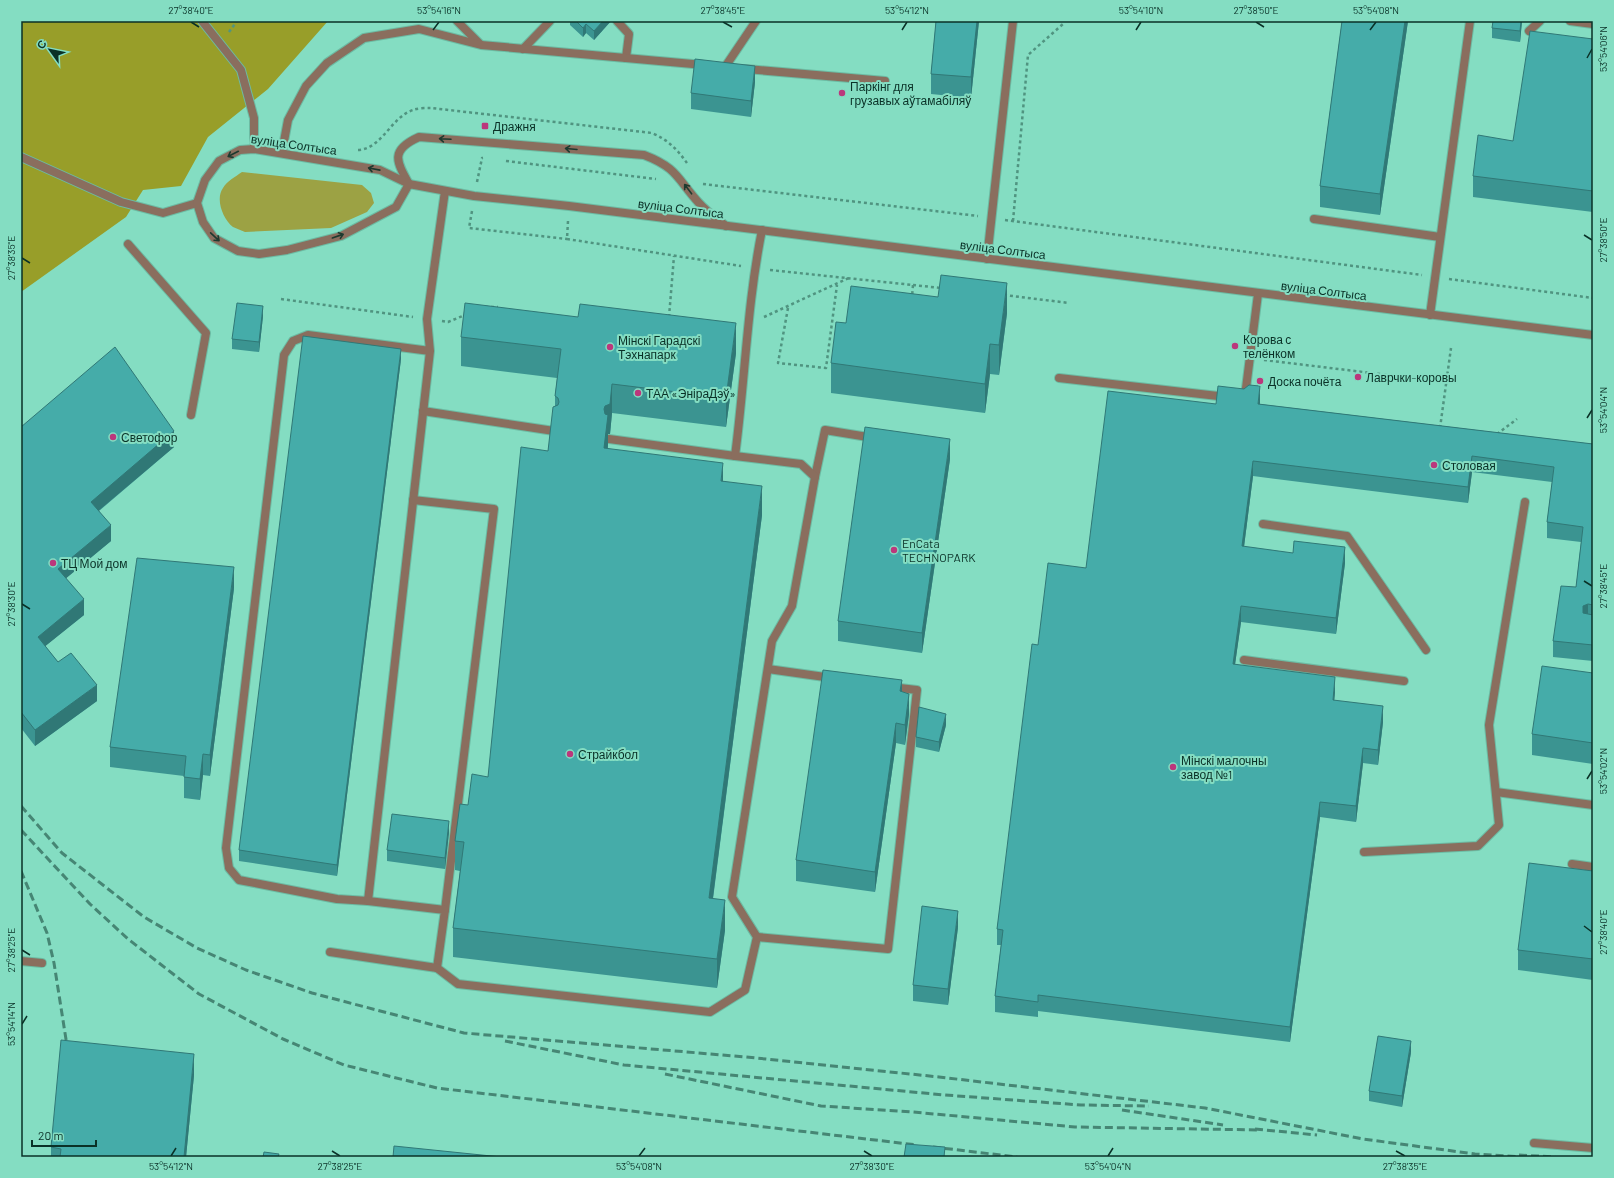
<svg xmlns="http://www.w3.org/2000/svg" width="1614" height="1178" font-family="Barlow,sans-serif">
	<rect width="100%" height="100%" fill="#84ddc2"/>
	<path fill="#9ca244" d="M242 172 362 185 371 193 374 203 367 212 331 228 245 232C241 230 237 229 233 227 223 219 215 199 223 188 227 181 235 177 242 172Z"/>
	<polygon fill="#989e29" points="21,21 328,21 268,89 208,137 181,186 143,190 126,217 21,292"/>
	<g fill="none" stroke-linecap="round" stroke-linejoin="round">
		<g stroke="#6cbba3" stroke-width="10">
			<g id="service">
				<polyline points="202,21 241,70 254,118 254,149"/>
				<polyline points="457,21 480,44"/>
				<polyline points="617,21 629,34 626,58"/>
				<polyline points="1570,21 1593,24"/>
				<polyline points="1529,31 1540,21"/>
				<polyline points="523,49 550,21"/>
				<polyline points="725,67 756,21"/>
				<polyline points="746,69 885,81"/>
				<polyline points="282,152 288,120 306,86 327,63 364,38 419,29 481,45 704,65"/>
				<polyline points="21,157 121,202 163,213 197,203"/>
				<path d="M409 184C396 161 390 150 419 137L644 155C678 168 677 179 699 203 707 212 717 219 726 226"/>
				<polyline points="1314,219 1440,237"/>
				<polyline points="128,244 206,333 191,415"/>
				<polyline points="987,259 1013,21"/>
				<polyline points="1430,315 1470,21"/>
				<polyline points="430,351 308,335 293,341 284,355 226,848 229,868 239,880 337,899 368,901 430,351 427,319 445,191"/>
				<polyline points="1059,378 1227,397"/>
				<polyline points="1245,396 1258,294"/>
				<polyline points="423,411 554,431"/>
				<polyline points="609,439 735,456"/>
				<polyline points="815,477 825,430 874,438"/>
				<polyline points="413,500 494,509 445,910"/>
				<polyline points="1263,524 1347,536 1426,650"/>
				<polyline points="1244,660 1404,681"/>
				<polyline points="768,669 832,678"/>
				<polyline points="1496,792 1593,805"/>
				<polyline points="1364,852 1478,846 1499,825 1489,725 1525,502"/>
				<polyline points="1572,864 1593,867"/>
				<path d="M368 901 445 910 437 968 458 984 710 1012 745 990 757 937 732 897 772 641 792 606 815 477 801 464 735 456C745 381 747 304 762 230"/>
				<polyline points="757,937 888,949 917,690 891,687"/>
				<polyline points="330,952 437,968"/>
				<polyline points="21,961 42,963"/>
				<polyline points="1534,1143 1593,1148"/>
			</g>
		</g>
		<g stroke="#6cbba3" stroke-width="10">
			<polyline id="minor" points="409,184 396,207 341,236 287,250 259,254 238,251 214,238 203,222 197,203 205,180 219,161 240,150 254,149 380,170 409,184 474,196 569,206 1593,335"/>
		</g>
		<g stroke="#509480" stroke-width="2.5" stroke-dasharray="3 3" stroke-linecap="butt">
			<polyline points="229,32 237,21"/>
			<path d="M358 150C382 149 391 117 413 110 418 108 426 108 431 108L652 133C668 140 677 149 687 163"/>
			<polyline points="506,161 656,179"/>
			<polyline points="477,182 482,158 483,158"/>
			<polyline points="703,184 978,216"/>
			<polyline points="472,211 469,228 567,239"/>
			<polyline points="1005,220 1422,275"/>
			<polyline points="568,221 567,239 741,266"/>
			<polyline points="1013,221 1028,55 1063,24"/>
			<polyline points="770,270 913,285 912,297"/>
			<polyline points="1449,279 1593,298"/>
			<polyline points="913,285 941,288"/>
			<polyline points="1004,295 1069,303"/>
			<polyline points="281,299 413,317"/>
			<polyline points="485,307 498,307"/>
			<polyline points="788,308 778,363 826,368 837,285"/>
			<polyline points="669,317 674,256"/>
			<polyline points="764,317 849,278"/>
			<polyline points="442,321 448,322 465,315"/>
			<polyline points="1264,360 1446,382"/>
			<polyline points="1440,428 1451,348"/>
			<polyline points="1497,434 1517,419"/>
		</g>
		<use href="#service" stroke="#8a6e5e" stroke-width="8"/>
		<use href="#minor" stroke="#8a6e5e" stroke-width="8"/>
		<g stroke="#468674" stroke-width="3" stroke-dasharray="8 4" stroke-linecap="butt">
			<polyline points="21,806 62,853 144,917 197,948 246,970 312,993 464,1033 746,1057 939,1077 1205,1108 1363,1139 1475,1154 1524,1157"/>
			<polyline points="21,830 90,904 128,939 199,994 283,1039 344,1065 437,1088 917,1145"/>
			<polyline points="21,871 47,933 54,963 68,1052"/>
			<polyline points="505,1041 624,1065 945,1095 1081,1105 1149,1106"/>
			<polyline points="665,1074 821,1106 913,1112 1075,1127 1261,1130"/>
			<polyline points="1122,1110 1223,1125"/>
			<polyline points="1255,1129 1317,1135"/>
			<polyline points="933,1147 1017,1157"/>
			<polyline points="1519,1155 1555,1157"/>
		</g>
	</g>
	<g fill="#3b9491">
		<polygon points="570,21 611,21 594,40 586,33 583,37 570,25"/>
		<polygon points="936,21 979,21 971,98 931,94 931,74"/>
		<polygon points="1342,21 1408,21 1380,215 1320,207 1320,186"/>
		<polygon points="1522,21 1520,42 1492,38 1492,28"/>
		<polygon points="1593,39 1593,212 1473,197 1473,176 1513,141"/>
		<polygon points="755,82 751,117 691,109 691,93"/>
		<polygon points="1007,313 999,375 990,374 985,413 831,393 831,363 846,323"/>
		<polygon points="263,316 259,352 232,349 232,339"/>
		<polygon points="461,337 736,353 726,427 612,413 610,434 608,434 608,449 723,481 762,515 713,899 725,930 717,988 453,957 453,928 460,871 455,870 455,841 468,805 488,777 548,451 555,406 555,396 557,378 461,366"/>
		<polygon points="401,359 337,876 239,861 239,850"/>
		<polygon points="1260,402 1260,404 1593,444 1593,661 1553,657 1553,641 1576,587 1581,542 1547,538 1547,522 1552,482 1472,472 1468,503 1253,476 1244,547 1345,563 1336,634 1241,622 1235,664 1335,692 1334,700 1383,722 1378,765 1363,763 1356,822 1320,817 1290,1042 1038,1011 1038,1017 995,1012 995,996 1001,945 997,945 997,929 1038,645 1086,568 1216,404"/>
		<polygon points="21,427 174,447 99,511 111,541 66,578 84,615 45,646 58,662 97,701 35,746 21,728"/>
		<polygon points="950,459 922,653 838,641 838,621"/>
		<polygon points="234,588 210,776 203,775 200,800 184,798 184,776 110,767 110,747"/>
		<polygon points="1593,673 1593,764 1532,755 1532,734"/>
		<polygon points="902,692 909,714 905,745 896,743 875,892 796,881 796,860"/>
		<polygon points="946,725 939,752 916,747 916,737"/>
		<polygon points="449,832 445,869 387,861 387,850"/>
		<polygon points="1593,871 1593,980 1518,970 1518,950"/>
		<polygon points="958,927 948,1005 913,1001 913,985"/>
		<polygon points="1411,1052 1402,1107 1369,1101 1369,1091"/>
		<polygon points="194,1075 186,1157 51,1157 51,1147"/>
	</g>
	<g fill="#307876">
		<polygon points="603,21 611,21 594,40 594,31"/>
		<polygon points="977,21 979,21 971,98 971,77"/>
		<polygon points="1405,21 1408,21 1380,215 1380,194"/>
		<polygon points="1521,21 1522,21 1520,42 1520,31"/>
		<polygon points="586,24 586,33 583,37 583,28"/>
		<polygon points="755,66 755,82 751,117 751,101"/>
		<polygon points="1007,283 1007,313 999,375 999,345"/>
		<polygon points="263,306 263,316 259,352 259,342"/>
		<polygon points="736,323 736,353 726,427 726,398"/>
		<polygon points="990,344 990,374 985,413 985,384"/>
		<polygon points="401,349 401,359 337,876 337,865"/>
		<polygon points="612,384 612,413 610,434 608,434 608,444 604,478 604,409"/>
		<polygon points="1260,386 1260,402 1258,419 1258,404"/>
		<polygon points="174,431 174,447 91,517 91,502"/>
		<polygon points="950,439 950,459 922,653 922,633"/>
		<polygon points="1472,456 1472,472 1468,503 1468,487"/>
		<polygon points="1253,461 1253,476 1242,562 1242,546"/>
		<polygon points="723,463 723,493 721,481"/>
		<polygon points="762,486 762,515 709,928 709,898"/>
		<polygon points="111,525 111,541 58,585 58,569"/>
		<polygon points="1345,547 1345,563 1336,634 1336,618"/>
		<polygon points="234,567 234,588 210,776 210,755"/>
		<polygon points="84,599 84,615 38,652 38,637"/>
		<polygon points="1588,604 1588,620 1583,622 1583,606"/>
		<polygon points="1241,606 1241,622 1233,679 1233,664"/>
		<polygon points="1335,677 1335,692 1333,716 1333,700"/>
		<polygon points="902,680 902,700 900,691"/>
		<polygon points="97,685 97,701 35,746 35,730"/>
		<polygon points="909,694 909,714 905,745 905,725"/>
		<polygon points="1383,706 1383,722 1378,765 1378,750"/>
		<polygon points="946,714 946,725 939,752 939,742"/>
		<polygon points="896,723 896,743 875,892 875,872"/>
		<polygon points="1363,748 1363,763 1356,822 1356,806"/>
		<polygon points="203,754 203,775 200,800 200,779"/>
		<polygon points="1320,802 1320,817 1290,1042 1290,1027"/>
		<polygon points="449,821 449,832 445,869 445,858"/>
		<polygon points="725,900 725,930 717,988 717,959"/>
		<polygon points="958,911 958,927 948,1005 948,989"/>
		<polygon points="1411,1041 1411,1052 1402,1107 1402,1096"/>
		<polygon points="194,1054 194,1075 186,1157 184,1157"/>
	</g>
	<g fill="#45aca9" stroke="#307876">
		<polygon points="576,21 603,21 594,31 586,24 583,28"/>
		<polygon points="936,21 977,21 971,77 931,74"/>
		<polygon points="1342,21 1405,21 1380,194 1320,186"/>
		<polygon points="1493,21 1521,21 1520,31 1492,28"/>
		<polygon points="1530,31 1593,39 1593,191 1473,176 1478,135 1513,141"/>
		<polygon points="695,59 755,66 751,101 691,93"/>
		<polygon points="941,275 1007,283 999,345 990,344 985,384 831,363 836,322 846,323 851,286 938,297"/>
		<polygon points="237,303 263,306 259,342 232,339"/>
		<polygon points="465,303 578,317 580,304 736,323 726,398 612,384 610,404 605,406 604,409 605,414 608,415 604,448 723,463 721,481 762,486 709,898 725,900 717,959 453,928 464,842 455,841 460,804 468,805 472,774 488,777 521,447 548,451 553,407 558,405 559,402 558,398 555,396 561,349 461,337"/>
		<polygon points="303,336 401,349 337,865 239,850"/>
		<polygon points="115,347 174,431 91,502 111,525 58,569 84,599 38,637 58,662 71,653 97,685 35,730 21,712 21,427"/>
		<polygon points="1249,385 1260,386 1258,404 1593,444 1593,605 1588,604 1583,606 1583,613 1593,615 1593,645 1553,641 1561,586 1576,587 1583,527 1547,522 1554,467 1472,456 1468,487 1253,461 1242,546 1293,553 1294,541 1345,547 1336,618 1241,606 1233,664 1335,677 1333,700 1383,706 1378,750 1363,748 1356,806 1320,802 1290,1027 1038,995 1038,1002 995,996 1003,930 997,929 1032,644 1038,645 1048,563 1086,568 1108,391 1216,404 1218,386 1244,389"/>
		<polygon points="865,427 950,439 922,633 838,621"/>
		<polygon points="137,558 234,567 210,755 203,754 200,779 184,777 186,756 110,747"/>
		<polygon points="1542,666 1593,673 1593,743 1532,734"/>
		<polygon points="823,670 902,680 900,691 909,694 905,725 896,723 875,872 796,860"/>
		<polygon points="919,707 946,714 939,742 916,737"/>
		<polygon points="392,814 449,821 445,858 387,850"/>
		<polygon points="1529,863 1593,871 1593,959 1518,950"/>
		<polygon points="922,906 958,911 948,989 913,985"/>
		<polygon points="1378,1036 1411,1041 1402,1096 1369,1091"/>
		<polygon points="61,1040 194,1054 184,1157 60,1157 61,1149 51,1147"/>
		<polygon points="906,1144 945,1147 944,1157 904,1157"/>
		<polygon points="394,1146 501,1157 393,1157"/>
		<polygon points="264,1152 279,1154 278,1157 263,1157"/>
	</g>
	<defs><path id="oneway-shaft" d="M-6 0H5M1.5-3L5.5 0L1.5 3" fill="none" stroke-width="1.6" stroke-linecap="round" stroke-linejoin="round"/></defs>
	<g stroke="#1d3a2f">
		<use href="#oneway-shaft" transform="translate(445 139) rotate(-177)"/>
		<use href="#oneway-shaft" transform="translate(571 149) rotate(-175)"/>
		<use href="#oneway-shaft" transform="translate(233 154) rotate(153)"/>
		<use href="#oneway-shaft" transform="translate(374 169) rotate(-169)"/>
		<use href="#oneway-shaft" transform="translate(688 189) rotate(-127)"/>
		<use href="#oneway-shaft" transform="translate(338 236) rotate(-19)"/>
		<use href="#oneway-shaft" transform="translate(215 237) rotate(43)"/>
	</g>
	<path fill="none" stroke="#0a3127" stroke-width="1.5" d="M191 22 199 27M723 22 732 27M1256 22 1264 27M433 30 439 22M902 30 907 22M1136 30 1141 22M1370 30 1376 22M1587 58 1592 49M1584 235 1592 240M22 258 30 263M1587 418 1592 410M1584 581 1592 586M22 604 30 609M1587 779 1592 771M1584 926 1592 932M22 950 30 955M22 1024 27 1016M332 1151 340 1156M864 1151 872 1156M1396 1151 1405 1156M171 1156 176 1148M639 1156 645 1148M1108 1156 1113 1148"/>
	<g fill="#bb377c" stroke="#84ddc2" stroke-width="1.5">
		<circle cx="842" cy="93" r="4"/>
		<rect x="481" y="122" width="8" height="8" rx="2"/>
		<circle cx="1235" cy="346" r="4"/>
		<circle cx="610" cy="347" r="4"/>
		<circle cx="1358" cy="377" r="4"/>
		<circle cx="1260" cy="381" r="4"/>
		<circle cx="638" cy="393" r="4"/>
		<circle cx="113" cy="437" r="4"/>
		<circle cx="1434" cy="465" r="4"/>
		<circle cx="894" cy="550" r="4"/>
		<circle cx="53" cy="563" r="4"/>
		<circle cx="570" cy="754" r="4"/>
		<circle cx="1173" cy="767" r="4"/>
	</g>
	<g text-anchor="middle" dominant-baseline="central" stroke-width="4" stroke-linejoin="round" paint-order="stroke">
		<g font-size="12" fill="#0a3127" stroke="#84ddc2" text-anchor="start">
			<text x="850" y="86">Паркінг для<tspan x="850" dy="14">грузавых аўтамабіляў</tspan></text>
			<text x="493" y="126">Дражня</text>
			<text x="1243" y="339">Корова с<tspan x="1243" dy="14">телёнком</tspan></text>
			<text x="618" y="340">Мінскі Гарадскі<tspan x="618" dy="14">Тэхнапарк</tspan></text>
			<text x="1366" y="377">Лаврчки-коровы</text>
			<text x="1268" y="381">Доска почёта</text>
			<text x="646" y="393">ТАА «ЭніраДэў»</text>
			<text x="121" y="437">Светофор</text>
			<text x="1442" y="465">Столовая</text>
			<text x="902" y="543">EnCata<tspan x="902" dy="14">TECHNOPARK</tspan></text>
			<text x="61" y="563">ТЦ Мой дом</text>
			<text x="578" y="754">Страйкбол</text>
			<text x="1181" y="760">Мінскі малочны<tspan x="1181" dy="14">завод №1</tspan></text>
		</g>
		<g font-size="12" fill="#0a3127" stroke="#84ddc2">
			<text transform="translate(294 144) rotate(8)">вуліца Солтыса</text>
			<text transform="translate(681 208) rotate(7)">вуліца Солтыса</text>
			<text transform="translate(1003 249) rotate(7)">вуліца Солтыса</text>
			<text transform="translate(1324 290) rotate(7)">вуліца Солтыса</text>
		</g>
	</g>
	<rect width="1614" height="1178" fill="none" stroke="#84ddc2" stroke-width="44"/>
	<g transform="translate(50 50) rotate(303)" stroke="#84ddc2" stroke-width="3" paint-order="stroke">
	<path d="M0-3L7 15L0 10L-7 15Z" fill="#0a3127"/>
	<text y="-6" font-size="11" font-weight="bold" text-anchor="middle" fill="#0a3127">С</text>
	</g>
	<path d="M32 1140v6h64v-6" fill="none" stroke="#0a3127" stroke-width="2"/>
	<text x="38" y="1140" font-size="12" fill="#0a3127" stroke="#84ddc2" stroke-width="3" paint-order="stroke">20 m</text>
	<rect x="22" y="22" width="1570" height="1134" fill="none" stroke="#0a3127" stroke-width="1.5"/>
	<g font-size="10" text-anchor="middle" fill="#0a3127">
		<text x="191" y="14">27°38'40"E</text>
		<text x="439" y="14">53°54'16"N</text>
		<text x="723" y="14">27°38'45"E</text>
		<text x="907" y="14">53°54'12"N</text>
		<text x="1141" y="14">53°54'10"N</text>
		<text x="1256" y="14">27°38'50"E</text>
		<text x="1376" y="14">53°54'08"N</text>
		<text transform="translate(1603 49) rotate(-90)" y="4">53°54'06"N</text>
		<text transform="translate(1603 240) rotate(-90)" y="4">27°38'50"E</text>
		<text transform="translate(11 258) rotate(-90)" y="4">27°38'35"E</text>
		<text transform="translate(1603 410) rotate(-90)" y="4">53°54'04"N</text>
		<text transform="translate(1603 586) rotate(-90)" y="4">27°38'45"E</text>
		<text transform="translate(11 604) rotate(-90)" y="4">27°38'30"E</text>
		<text transform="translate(1603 771) rotate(-90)" y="4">53°54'02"N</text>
		<text transform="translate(1603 932) rotate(-90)" y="4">27°38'40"E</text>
		<text transform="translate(11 950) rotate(-90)" y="4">27°38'25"E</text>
		<text transform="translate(11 1024) rotate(-90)" y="4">53°54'14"N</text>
		<text x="171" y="1170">53°54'12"N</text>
		<text x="340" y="1170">27°38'25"E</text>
		<text x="639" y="1170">53°54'08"N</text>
		<text x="872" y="1170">27°38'30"E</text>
		<text x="1108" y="1170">53°54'04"N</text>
		<text x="1405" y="1170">27°38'35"E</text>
	</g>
</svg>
